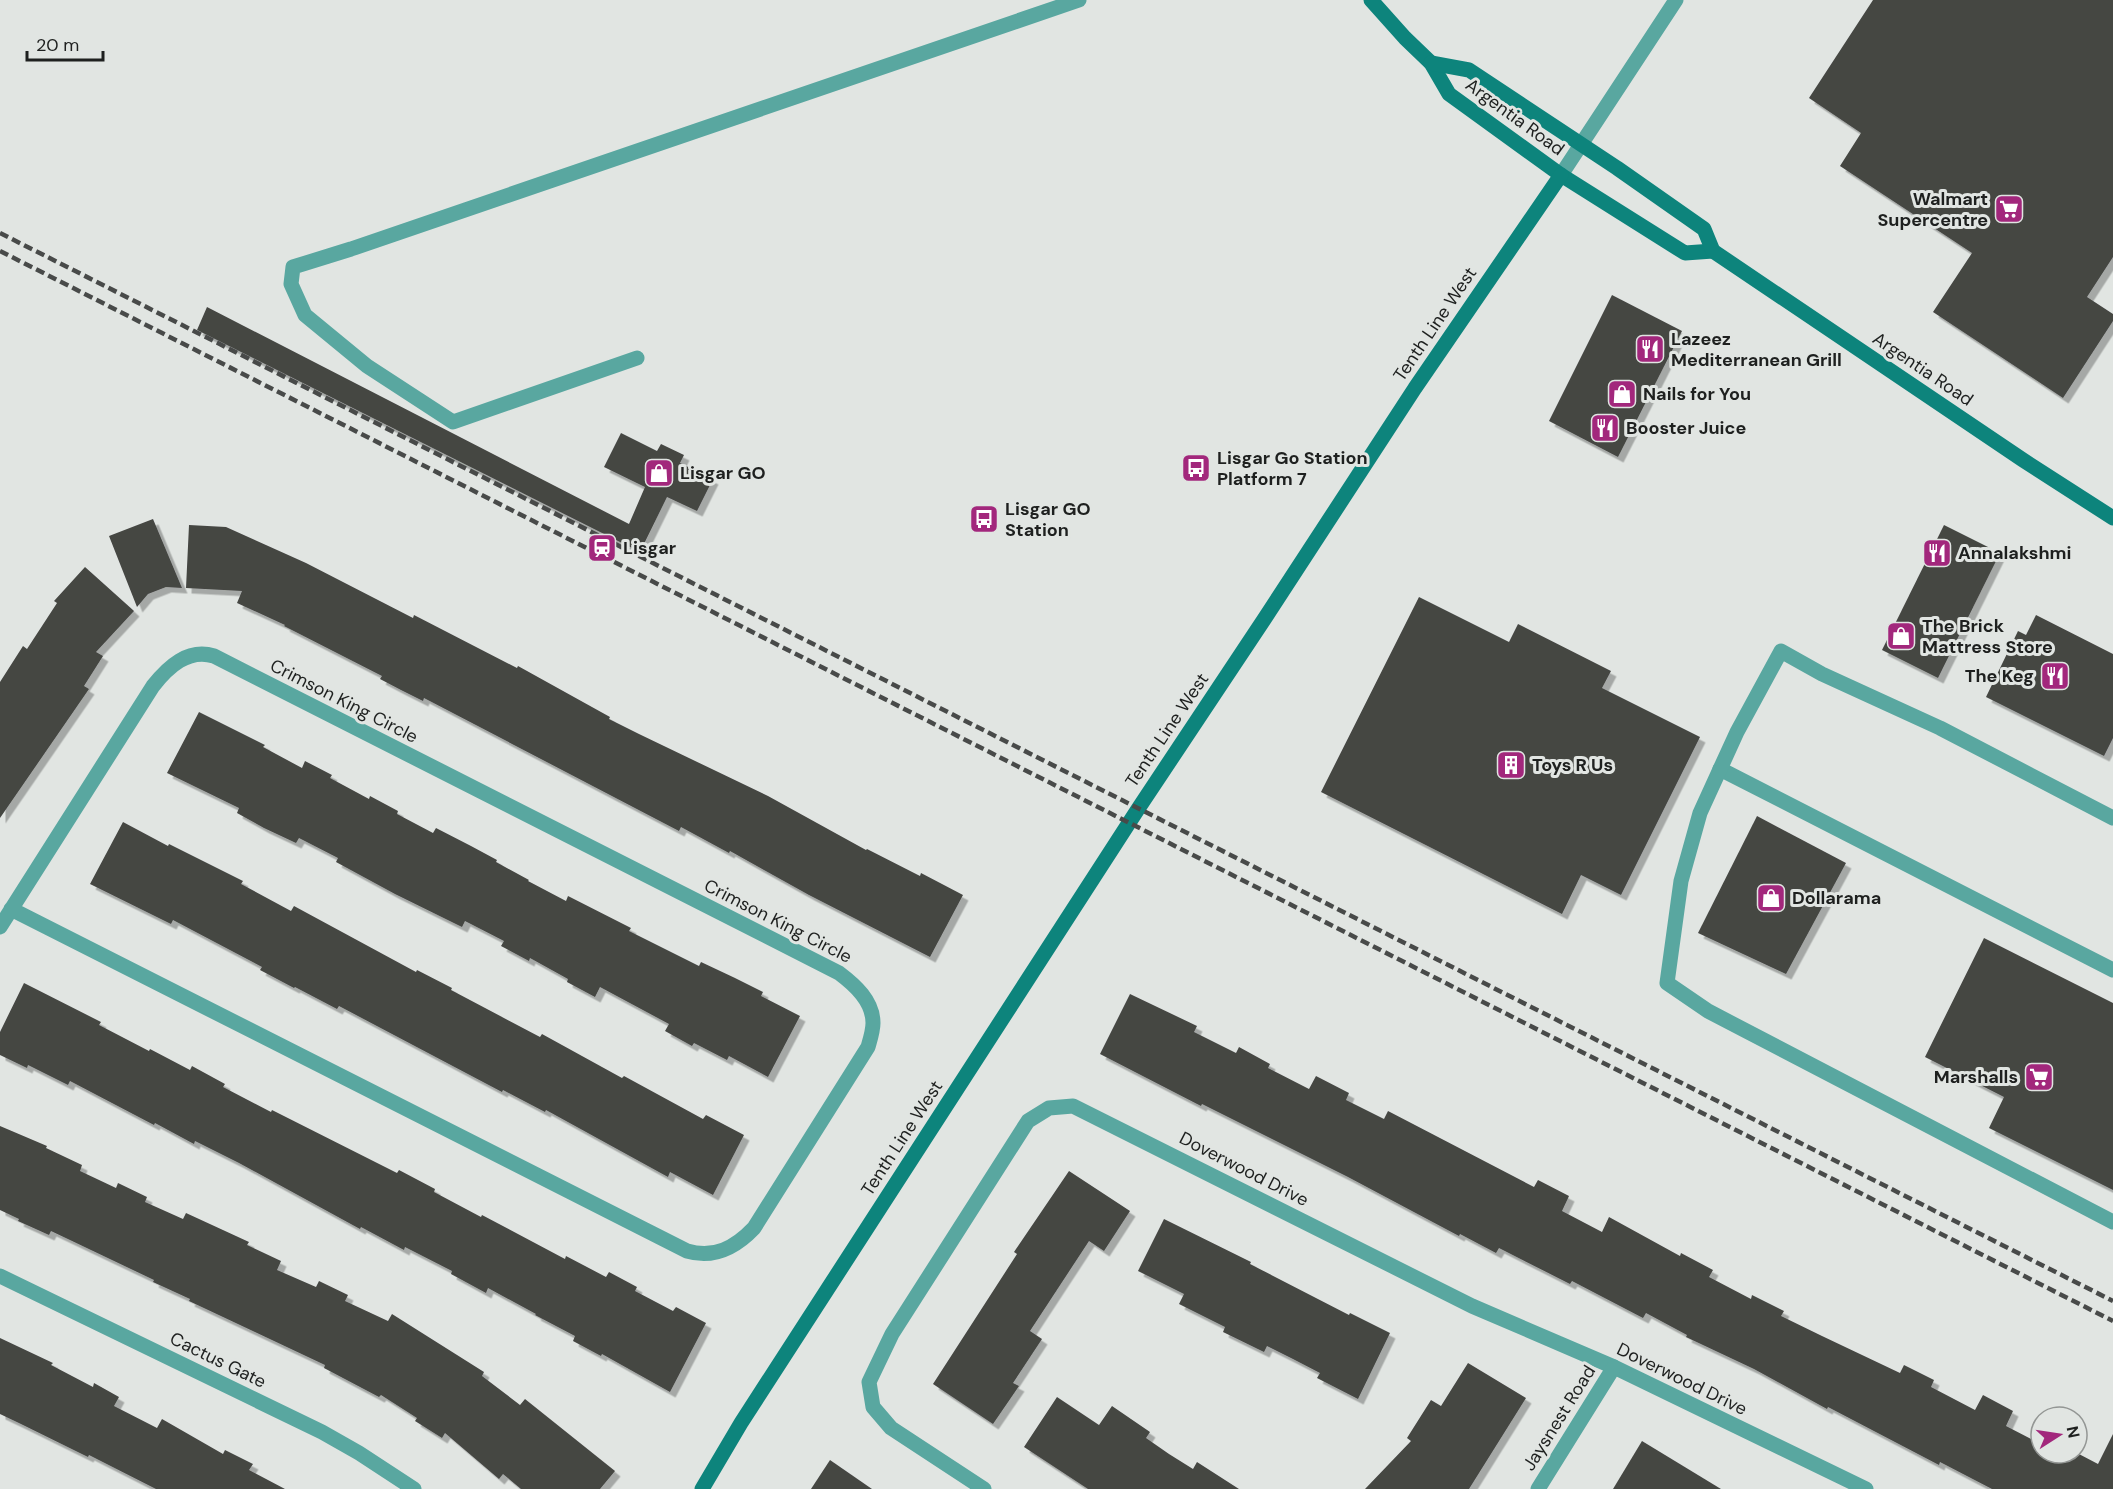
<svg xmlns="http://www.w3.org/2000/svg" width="2113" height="1489" font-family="'DM Sans',sans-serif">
	<defs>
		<filter id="shadow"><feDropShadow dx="5.5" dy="5.5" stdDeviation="0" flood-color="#0004"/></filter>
	</defs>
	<rect width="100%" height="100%" fill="#e1e5e2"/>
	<g fill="#454643" filter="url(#shadow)">
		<polygon points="1873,0 2113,0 2113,257 2087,297 2113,314 2113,321 2063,398 1933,312 1972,253 1840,166 1861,133 1809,98"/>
		<polygon points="1612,295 1682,331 1618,457 1549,421"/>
		<polygon points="207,307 629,524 645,487 604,467 621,433 657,451 661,444 684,455 680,463 713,479 697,511 667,497 640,552 197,330"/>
		<polygon points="153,519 182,588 166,587 148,594 137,607 109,536"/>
		<polygon points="189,525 226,527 306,563 413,618 414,615 517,668 518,666 610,717 609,719 639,734 768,796 866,850 867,849 920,876 921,873 963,895 930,957 809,895 730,851 729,853 681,827 679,831 424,698 423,701 401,690 380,679 382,676 284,626 285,625 237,603 242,591 186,588"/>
		<polygon points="1944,525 2000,553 1938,678 1882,650"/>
		<polygon points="85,567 134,611 96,652 103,656 84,686 89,689 0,818 0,682 23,646 27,649 57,603 54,601"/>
		<polygon points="1419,597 1509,642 1518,624 1611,671 1602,688 1700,737 1621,895 1581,875 1562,914 1321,792"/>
		<polygon points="2036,615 2113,654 2113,738 2104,756 1986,697 2018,631 2026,635"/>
		<polygon points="199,712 265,745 263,747 302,768 305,761 332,775 330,778 369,799 370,796 398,811 397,814 433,833 436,828 471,846 497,860 496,862 529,880 528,881 566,901 568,896 631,928 629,931 699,966 701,962 735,978 763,992 761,996 800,1016 768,1077 729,1056 727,1060 694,1043 692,1046 665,1031 669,1024 600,987 595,997 567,982 568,979 530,958 529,961 501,946 504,941 465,921 462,927 395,894 336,862 338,858 299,838 296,843 264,828 237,813 239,808 167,773"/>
		<polygon points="1757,816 1846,863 1786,974 1698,933"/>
		<polygon points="123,822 168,846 169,844 243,881 241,884 291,911 294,906 416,972 417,970 452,988 451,990 540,1037 542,1034 622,1078 624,1076 703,1119 706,1115 744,1135 713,1195 670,1172 668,1177 546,1110 545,1112 503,1090 502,1092 339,1006 337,1009 295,987 294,988 260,970 262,967 173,920 171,924 90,884"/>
		<polygon points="1984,938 2113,1003 2113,1190 1989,1128 2004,1097 1925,1057"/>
		<polygon points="24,983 101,1022 99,1025 149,1051 150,1049 190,1070 192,1066 225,1084 223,1087 271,1112 272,1110 397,1173 399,1170 435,1189 434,1192 481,1217 482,1215 565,1259 566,1256 606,1277 609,1272 637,1287 635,1291 673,1311 676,1307 706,1323 670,1392 602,1354 601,1356 573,1341 575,1336 535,1315 536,1314 488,1288 486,1293 451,1274 452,1271 405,1247 404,1250 361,1227 360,1229 239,1163 195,1141 194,1144 155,1123 154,1125 70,1081 68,1085 28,1065 27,1068 0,1055 0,1032"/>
		<polygon points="1130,994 1197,1026 1194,1032 1236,1053 1239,1047 1270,1064 1268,1068 1309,1089 1316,1076 1349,1093 1346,1100 1384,1119 1388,1111 1534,1187 1538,1180 1569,1196 1562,1211 1602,1232 1609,1217 1680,1256 1681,1253 1713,1270 1709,1277 1751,1299 1752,1295 1784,1311 1781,1316 1822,1336 1900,1373 1904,1365 1934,1380 1931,1387 1975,1410 1983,1395 2013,1411 2006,1426 2041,1444 2041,1453 2077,1453 2098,1464 2113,1434 2113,1489 1992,1489 1940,1462 1939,1465 1828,1407 1827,1409 1754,1369 1686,1337 1687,1335 1646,1313 1643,1318 1572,1281 1570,1284 1499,1248 1496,1253 1460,1234 1459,1236 1348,1177 1202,1104 1201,1106 1100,1054"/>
		<polygon points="0,1126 47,1146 46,1148 82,1165 80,1171 116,1188 118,1183 147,1197 145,1202 183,1219 186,1213 249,1242 247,1245 281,1261 277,1270 316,1287 319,1281 348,1295 345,1301 388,1321 392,1314 484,1372 482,1376 520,1405 525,1399 615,1471 600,1489 521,1489 503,1474 499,1479 445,1433 442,1438 415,1421 417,1418 381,1395 379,1397 324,1368 325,1365 189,1301 190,1299 153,1282 154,1280 70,1240 51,1231 49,1235 18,1221 19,1219 0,1210"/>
		<polygon points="1069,1171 1130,1211 1104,1251 1089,1241 1030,1331 1042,1339 1013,1383 1019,1386 993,1424 933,1384 1017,1254 1014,1252"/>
		<polygon points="1164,1219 1251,1262 1250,1264 1349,1315 1350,1313 1390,1333 1358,1399 1317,1378 1320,1373 1293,1359 1267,1346 1264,1352 1223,1332 1225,1327 1179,1304 1184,1294 1138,1271"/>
		<polygon points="0,1338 53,1363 51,1365 93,1387 94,1383 119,1397 114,1406 157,1428 162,1419 223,1454 225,1450 253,1464 249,1470 285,1489 156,1489 89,1455 88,1457 21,1424 0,1414"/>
		<polygon points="1468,1363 1526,1398 1469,1489 1365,1489 1411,1441 1407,1438 1431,1400 1441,1406"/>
		<polygon points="1057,1397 1099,1425 1112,1406 1150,1432 1146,1438 1169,1454 1193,1469 1197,1462 1239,1489 1088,1489 1024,1447"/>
		<polygon points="1642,1441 1721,1489 1613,1489"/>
		<polygon points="830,1460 872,1489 811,1489"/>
	</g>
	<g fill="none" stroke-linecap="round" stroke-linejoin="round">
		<g stroke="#59a7a0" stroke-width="15">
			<polyline points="637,358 453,422 367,366 305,315 291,284 293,267 351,249 1079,0"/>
			<polyline points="1720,769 2113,970"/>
			<polyline points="2113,818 1940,728 1822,674 1781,651 1737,732 1700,813 1681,881 1667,983 1708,1011 2113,1222"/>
		</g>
		<g stroke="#59a7a0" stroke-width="15">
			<polyline points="1561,175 1676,0"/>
			<path d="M0 927 153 686C168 667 188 648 214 656L839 973C855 985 873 1001 873 1023 873 1031 870 1040 868 1047L754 1228C735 1248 714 1259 687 1251L11 909"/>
			<polyline points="0,1276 322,1432 359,1453 414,1489"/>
			<polyline points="984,1489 891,1428 873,1407 869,1382 892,1334 1028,1121 1049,1108 1073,1106 1472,1306 1614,1367 1866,1489"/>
			<polyline points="1538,1489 1614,1367"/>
		</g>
		<g stroke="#0d847c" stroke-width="15">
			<polyline points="1371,0 1405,38 1431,63 1449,94 1561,175 1685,253 1713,251"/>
			<polyline points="1431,63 1469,70 1617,168 1704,229 1713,251 2023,460 2113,518"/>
			<polyline points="702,1489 741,1423 1138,809 1265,618 1415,388 1561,175"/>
		</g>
		<g stroke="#484a49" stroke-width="4.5" stroke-dasharray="9 4.5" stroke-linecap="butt">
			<polyline points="0,233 2113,1301"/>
			<polyline points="0,251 2113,1321"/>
		</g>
	</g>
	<defs>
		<g id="supermarket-square" transform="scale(1.5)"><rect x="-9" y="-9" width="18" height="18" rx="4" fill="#a2277c" stroke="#e1e5e2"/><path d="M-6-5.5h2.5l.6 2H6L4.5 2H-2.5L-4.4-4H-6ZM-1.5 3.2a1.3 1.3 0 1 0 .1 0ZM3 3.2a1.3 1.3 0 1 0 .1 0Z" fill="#fff"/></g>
		<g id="restaurant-square" transform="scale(1.5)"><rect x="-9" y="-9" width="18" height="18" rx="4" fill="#a2277c" stroke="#e1e5e2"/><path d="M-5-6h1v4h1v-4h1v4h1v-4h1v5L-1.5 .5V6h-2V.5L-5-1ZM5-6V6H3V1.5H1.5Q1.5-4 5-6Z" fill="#fff"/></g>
		<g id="shop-square" transform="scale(1.5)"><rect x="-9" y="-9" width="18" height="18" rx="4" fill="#a2277c" stroke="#e1e5e2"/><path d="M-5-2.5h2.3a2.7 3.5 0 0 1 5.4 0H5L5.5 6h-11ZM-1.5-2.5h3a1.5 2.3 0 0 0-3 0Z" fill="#fff"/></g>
		<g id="bus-square" transform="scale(1.5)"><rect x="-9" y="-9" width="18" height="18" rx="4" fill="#a2277c" stroke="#e1e5e2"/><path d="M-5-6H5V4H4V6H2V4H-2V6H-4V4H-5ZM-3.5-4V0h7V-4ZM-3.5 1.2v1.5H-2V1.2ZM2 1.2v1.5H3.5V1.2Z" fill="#fff"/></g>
		<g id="station-square" transform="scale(1.5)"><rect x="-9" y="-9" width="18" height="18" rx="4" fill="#a2277c" stroke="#e1e5e2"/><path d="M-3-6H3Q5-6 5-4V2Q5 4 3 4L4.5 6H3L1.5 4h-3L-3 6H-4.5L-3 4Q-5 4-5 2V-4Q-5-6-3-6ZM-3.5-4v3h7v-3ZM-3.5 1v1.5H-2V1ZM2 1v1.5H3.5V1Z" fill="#fff"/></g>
		<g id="building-square" transform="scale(1.5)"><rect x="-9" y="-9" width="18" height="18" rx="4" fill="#a2277c" stroke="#e1e5e2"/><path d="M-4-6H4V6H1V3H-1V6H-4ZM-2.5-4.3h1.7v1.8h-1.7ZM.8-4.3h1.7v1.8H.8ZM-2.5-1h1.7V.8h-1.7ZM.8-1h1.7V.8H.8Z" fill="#fff"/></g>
	</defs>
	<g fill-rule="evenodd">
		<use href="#supermarket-square" x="2009" y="209"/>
		<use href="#restaurant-square" x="1650" y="349"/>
		<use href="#shop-square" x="1622" y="394"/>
		<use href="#restaurant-square" x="1605" y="428"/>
		<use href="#bus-square" x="1196" y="468"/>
		<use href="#shop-square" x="659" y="473"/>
		<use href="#bus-square" x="984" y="519"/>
		<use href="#station-square" x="602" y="548"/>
		<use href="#restaurant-square" x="1937" y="553"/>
		<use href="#shop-square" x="1901" y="636"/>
		<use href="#restaurant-square" x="2055" y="676"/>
		<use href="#building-square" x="1511" y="765"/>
		<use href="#shop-square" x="1771" y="898"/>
		<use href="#supermarket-square" x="2039" y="1077"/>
	</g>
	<g text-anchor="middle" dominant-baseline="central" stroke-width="6" stroke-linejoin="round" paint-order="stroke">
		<g font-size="18" fill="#1e201f" stroke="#e1e5e2">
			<text transform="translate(1515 117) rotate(36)">Argentia Road</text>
			<text transform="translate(1435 324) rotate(-56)">Tenth Line West</text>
			<text transform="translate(1923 369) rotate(34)">Argentia Road</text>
			<text transform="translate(344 701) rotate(27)">Crimson King Circle</text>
			<text transform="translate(1167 730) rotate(-56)">Tenth Line West</text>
			<text transform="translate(778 921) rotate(27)">Crimson King Circle</text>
			<text transform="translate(902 1138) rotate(-57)">Tenth Line West</text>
			<text transform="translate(1244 1169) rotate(27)">Doverwood Drive</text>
			<text transform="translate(218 1360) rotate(26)">Cactus Gate</text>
			<text transform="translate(1682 1379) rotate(26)">Doverwood Drive</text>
			<text transform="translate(1559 1418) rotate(-58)">Jaysnest Road</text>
		</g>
		<g font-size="18" font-weight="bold" fill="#1e201f" stroke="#e1e5e2" text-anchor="start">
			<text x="1988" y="199" text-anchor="end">Walmart<tspan x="1988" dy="21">Supercentre</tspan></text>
			<text x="1671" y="339">Lazeez<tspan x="1671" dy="21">Mediterranean Grill</tspan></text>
			<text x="1643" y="394">Nails for You</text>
			<text x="1626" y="428">Booster Juice</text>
			<text x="1217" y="458">Lisgar Go Station<tspan x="1217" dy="21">Platform 7</tspan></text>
			<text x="680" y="473">Lisgar GO</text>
			<text x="1005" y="509">Lisgar GO<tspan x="1005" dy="21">Station</tspan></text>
			<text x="623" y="548">Lisgar</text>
			<text x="1958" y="553">Annalakshmi</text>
			<text x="1922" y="626">The Brick<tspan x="1922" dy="21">Mattress Store</tspan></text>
			<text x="2034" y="676" text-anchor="end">The Keg</text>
			<text x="1532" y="765">Toys R Us</text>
			<text x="1792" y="898">Dollarama</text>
			<text x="2018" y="1077" text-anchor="end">Marshalls</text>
		</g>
	</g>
	<g transform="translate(2059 1435) rotate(78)"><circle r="28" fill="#e1e5e2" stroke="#939694" stroke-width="1.5"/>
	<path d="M0-4.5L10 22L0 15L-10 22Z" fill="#a2277c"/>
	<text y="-9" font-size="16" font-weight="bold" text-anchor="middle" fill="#1e201f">N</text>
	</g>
	<path d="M27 51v9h76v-9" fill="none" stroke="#1e201f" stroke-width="3"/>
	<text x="36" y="51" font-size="18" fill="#1e201f" stroke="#e1e5e2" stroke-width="4.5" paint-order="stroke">20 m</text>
</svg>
